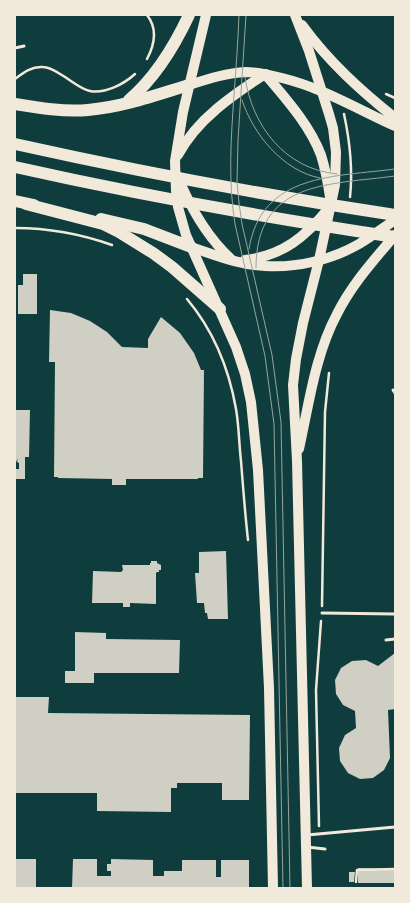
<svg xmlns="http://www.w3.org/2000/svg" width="410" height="903" font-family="'Libre Baskerville',serif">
	<rect width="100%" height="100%" fill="#0f3d3e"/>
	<g fill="#cfcfc3">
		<polygon points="23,274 37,274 37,314 18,314 18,285 23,285"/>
		<polygon points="50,310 71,313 90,321 107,332 122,347 148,348 148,339 161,317 180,333 194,353 201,370 204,370 203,478 198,478 198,479 126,479 126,485 112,485 112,479 58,478 58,477 54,477 55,362 49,362"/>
		<polygon points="15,410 30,410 29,457 25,457 25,479 15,479 15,469 19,469 19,463 17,462 18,458 15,464"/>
		<polygon points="226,551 228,619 208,619 207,613 205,613 204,603 197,603 195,573 199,573 199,552"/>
		<polygon points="151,561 157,561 157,563 161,565 161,570 159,570 159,572 157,572 156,573 156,604 130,603 130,607 123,607 123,603 92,603 93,571 121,572 123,570 122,565 150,565 150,563 151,563"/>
		<polygon points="75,632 106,633 106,639 180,640 179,673 94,673 94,683 65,683 65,671 75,671"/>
		<polygon points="395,653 395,709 388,710 390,758 384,770 373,778 360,779 348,773 340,761 339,748 345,735 356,728 355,711 343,705 336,694 335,680 341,668 352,661 366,660 378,666"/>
		<polygon points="15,697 49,697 48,713 250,715 249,800 222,800 222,783 177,783 177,788 171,788 171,812 97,811 97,793 15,793"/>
		<rect x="15" y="859" width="21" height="29"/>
		<polygon points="73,859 97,859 97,876 111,876 111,871 107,871 107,864 111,864 111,859 153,860 153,876 164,876 164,871 182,871 182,860 216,860 216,877 221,877 221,860 249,860 249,888 72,888"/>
		<polygon points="358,868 395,869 395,883 358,883"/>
		<polygon points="349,872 355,872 354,882 349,882"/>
	</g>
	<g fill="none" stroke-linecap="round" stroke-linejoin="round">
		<g stroke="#f1e9da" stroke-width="2.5">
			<path d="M147 15C158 29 155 44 147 59"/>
			<path d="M15 79C23 73 32 66 43 67 51 67 58 73 65 77 73 82 81 89 90 91 105 94 124 84 135 74"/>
			<polyline points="386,94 395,98"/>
			<path d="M344 114C350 142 353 169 350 197"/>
			<path d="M15 228C48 228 81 234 112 245"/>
			<path d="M187 299C213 330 229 369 236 409 239 426 239 444 241 461 243 487 245 513 248 540"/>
			<polyline points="322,606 325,412 329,373"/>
			<polyline points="319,826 316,690 321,621"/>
			<polyline points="356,882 357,870 395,869"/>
		</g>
		<g stroke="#f1e9da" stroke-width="3">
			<polyline points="15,48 24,46"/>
			<polyline points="393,390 395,393"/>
			<polyline points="322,613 395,614"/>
			<polyline points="386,640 395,639"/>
			<polyline points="307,835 395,827"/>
			<polyline points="307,847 325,849"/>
		</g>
		<g stroke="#f1e9da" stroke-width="10">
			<polyline points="206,15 183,112 175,161 176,191 178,207 186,235 236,347 245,374 251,402 258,470 269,688 273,888"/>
			<polyline points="295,15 309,51 329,114 333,128 336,152 335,185 319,260 303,323 296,359 293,385 297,461 307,888"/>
			<path d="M302 25C329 62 360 90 395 118"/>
			<path d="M265 74C286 99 309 124 321 155 325 168 328 183 330 197"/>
			<path d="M189 85C208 79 226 73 246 72 258 72 270 75 282 78 323 88 357 109 395 126"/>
			<path d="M178 155C197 119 233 95 265 74"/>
			<path d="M178 177C190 207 208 238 232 260"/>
			<path d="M191 247C215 255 239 265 265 266 297 268 331 260 359 244 371 237 383 228 395 220"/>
			<path d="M245 260C283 256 306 236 329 208"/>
			<path d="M299 449C309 404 315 355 337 314 352 284 374 260 395 235"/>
		</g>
		<g stroke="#f1e9da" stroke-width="12">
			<path d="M129 100C156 77 174 47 189 15"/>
			<path d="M15 104C39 108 64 112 88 110 123 107 156 95 189 85"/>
			<path d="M15 144C141 172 268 196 395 215"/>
			<path d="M15 167C140 195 268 218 395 237"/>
			<polyline points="15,201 34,205"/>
			<polyline points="26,204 103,224 119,232 153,253 172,267 220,309"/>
			<polyline points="101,219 144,229 191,247"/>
		</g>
		<g stroke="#97a49c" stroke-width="1">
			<path d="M239 15C238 42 236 68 234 95 231 138 228 181 235 224L265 356 274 424 283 888"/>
			<polyline points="246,15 238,140 237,182 239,203 242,224 272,355 281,422 290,888"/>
			<path d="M245 77C252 126 285 169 337 174"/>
			<path d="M242 100C253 134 283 171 320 178"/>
			<path d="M249 249C261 173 335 177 395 169"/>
			<path d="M256 268C256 180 329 185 395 176"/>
		</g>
	</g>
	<rect width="410" height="903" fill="none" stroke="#f1e9da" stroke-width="32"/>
</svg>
